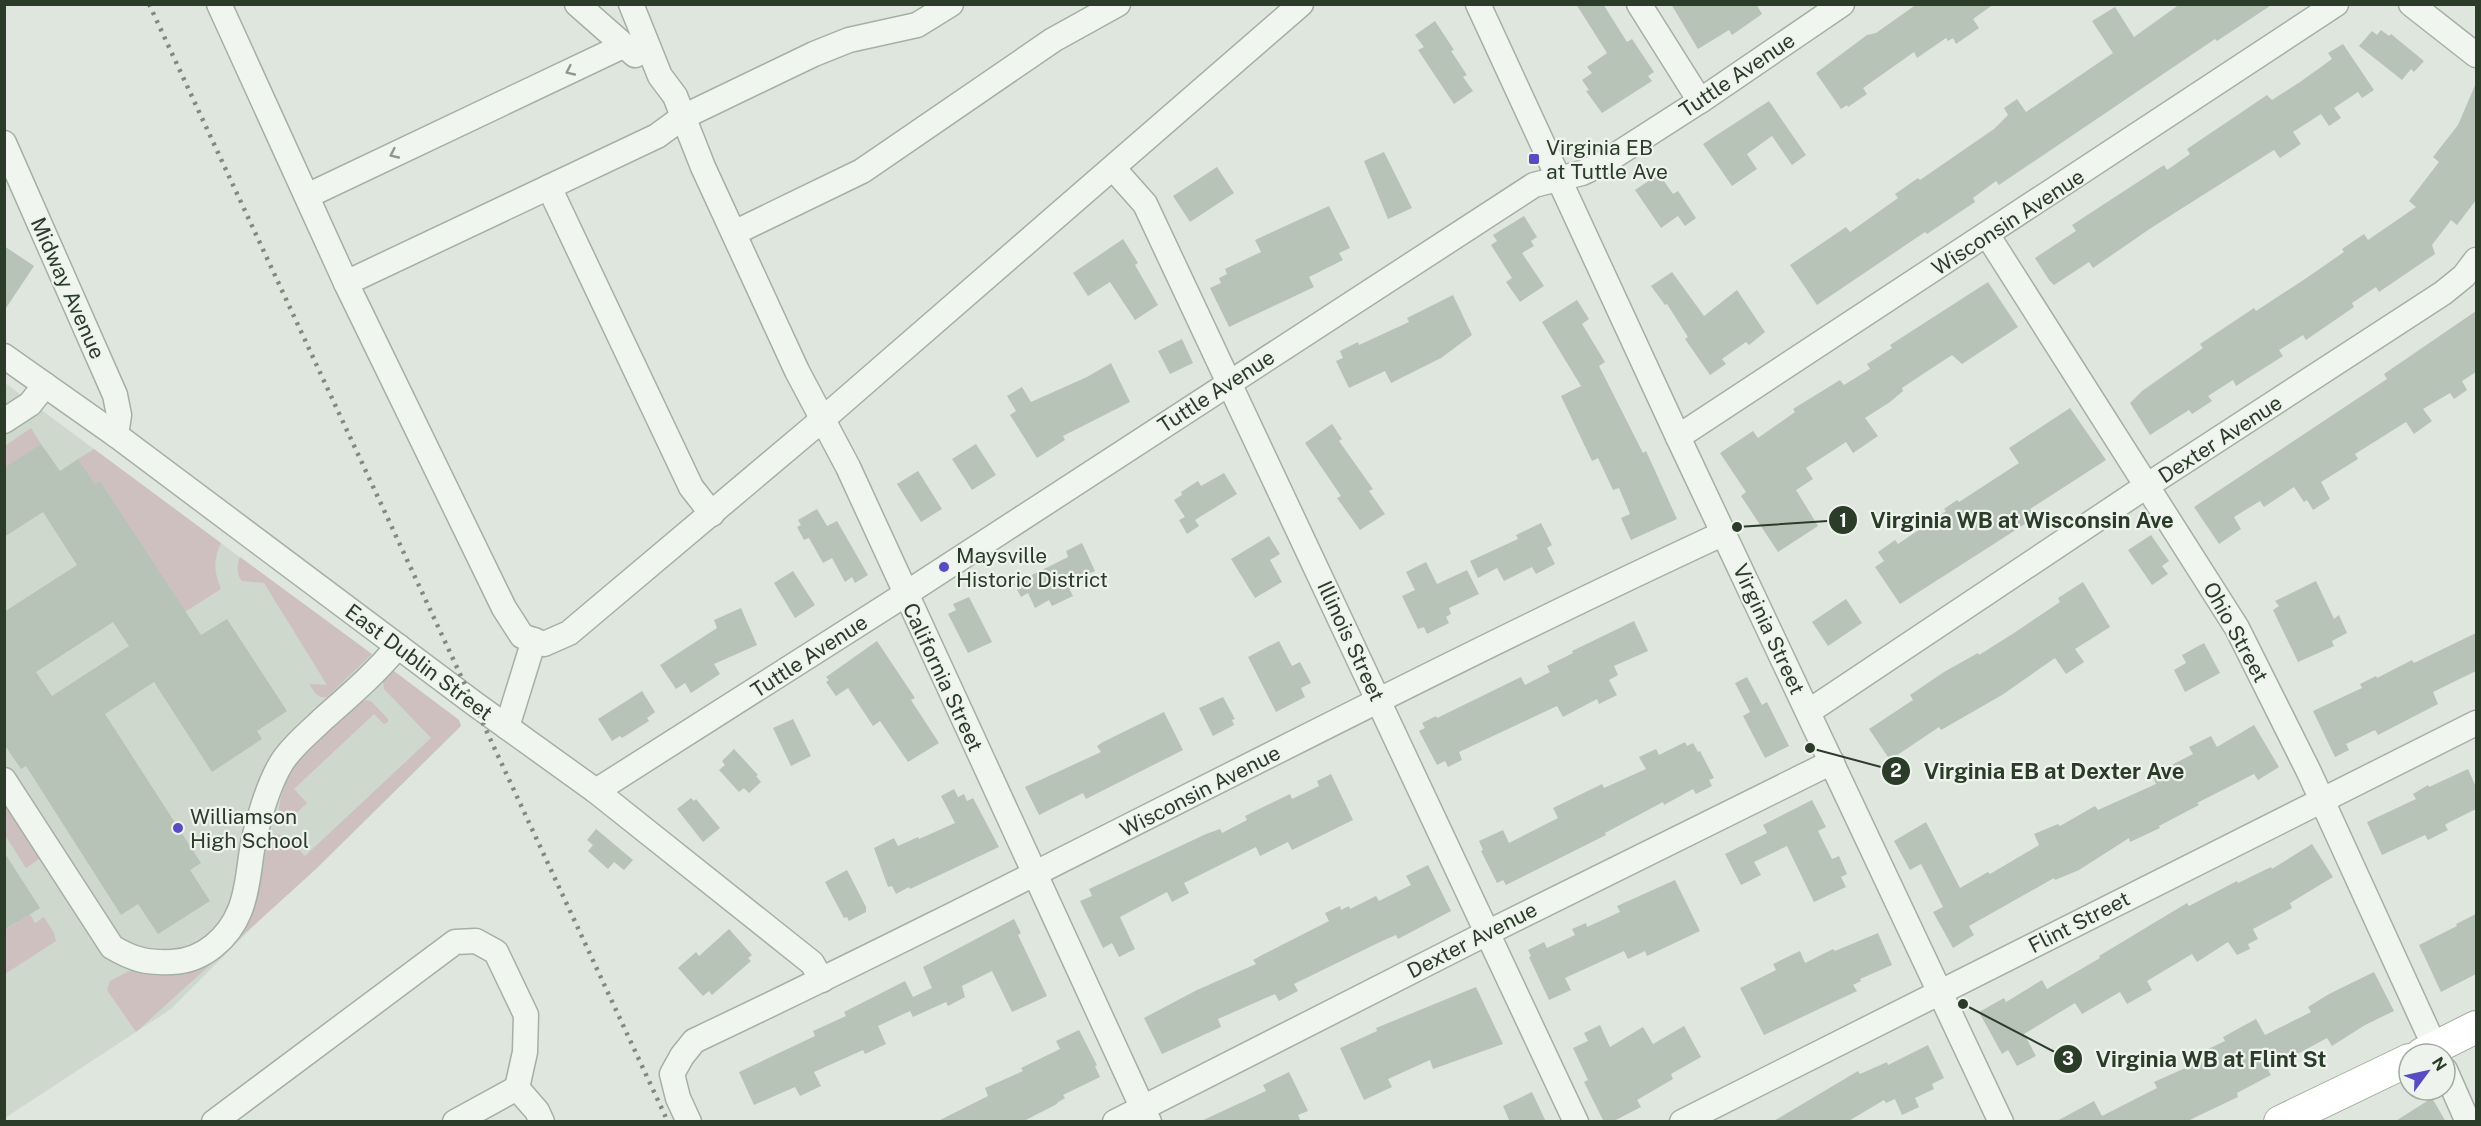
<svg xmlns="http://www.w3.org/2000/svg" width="2481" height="1126" font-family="'Public Sans',sans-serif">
	<rect width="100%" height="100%" fill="#dfe6de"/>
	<polygon fill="#ced8cc" points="5,383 459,720 171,1009 5,1118"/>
	<g fill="#cfc0c0">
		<polygon points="31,428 41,444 5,468 5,446"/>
		<path d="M94 449 221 543C213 560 214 572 221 589L185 612 100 481 95 484 78 459Z"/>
		<path d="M240 557 372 654 327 697C317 699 314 691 309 684L327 685 264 583 242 581C236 574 237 565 240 557Z"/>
		<polygon points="394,671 459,720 461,726 316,869 136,1032 107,990 110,981 129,971 171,975 183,973 223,951 253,904 269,839 273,834 286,836 305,856 431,738 384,689 383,680"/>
		<path d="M365 700 371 701 388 719V722L384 724 374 714 294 789 307 803 292 817 280 815C275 806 290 768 297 759L360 701Z"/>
		<polygon points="4,796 41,853 39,859 26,868 5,835"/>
		<polygon points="30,914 35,923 44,917 54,933 56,941 5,974 5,930"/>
	</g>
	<g fill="#b7c3b6" fill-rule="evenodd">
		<polygon points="1576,4 1603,4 1627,42 1632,39 1654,72 1648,76 1652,81 1602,113 1586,91 1589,90 1582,80 1592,73 1587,67 1607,53"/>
		<polygon points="1671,4 1756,4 1762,14 1732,35 1729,30 1698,49"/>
		<polygon points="1917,4 1994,4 1973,19 1979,28 1956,44 1953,38 1948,41 1946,38 1917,58 1914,52 1863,88 1867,94 1848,107 1847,105 1841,109 1816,73 1867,35 1876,33"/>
		<polygon points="2180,4 2273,4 2217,41 2215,39 1999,185 1996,181 1973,198 1975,202 1927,234 1925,232 1817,305 1790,265 1846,227 1850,232 1898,198 1895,194 1918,178 1920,180 1994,129 2008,115 2004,108 2017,99 2026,112 2113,53 2092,21 2115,7 2134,37"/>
		<polygon points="1435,21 1454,50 1451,51 1467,75 1463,77 1473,91 1454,104 1418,50 1424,47 1415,35"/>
		<polygon points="2381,30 2389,36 2391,34 2424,61 2414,72 2411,69 2402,80 2359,46 2372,31 2377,35"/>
		<polygon points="2343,44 2374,90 2362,98 2358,92 2334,108 2341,118 2329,126 2321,114 2293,132 2301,144 2280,158 2274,150 2151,228 2093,268 2089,262 2054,285 2049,280 2035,258 2076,231 2072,225 2164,165 2167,170 2190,154 2187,149 2267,95 2272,100 2300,82 2332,59 2328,53"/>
		<polygon points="2476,83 2476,200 2457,225 2451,220 2432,245 2435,254 2379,292 2376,287 2352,303 2354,307 2306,340 2303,335 2279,350 2283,356 2236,386 2233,380 2208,396 2212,401 2192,414 2189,410 2150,435 2130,403 2142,391 2203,348 2200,344 2254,308 2256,311 2305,279 2344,252 2342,249 2364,234 2368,240 2416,207 2409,201 2439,162 2433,157 2458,125"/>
		<polygon points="1769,101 1806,155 1792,165 1772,136 1747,154 1757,169 1732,186 1703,144"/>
		<polygon points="1384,152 1412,208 1388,219 1364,161"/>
		<polygon points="1217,167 1234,193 1190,222 1173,196"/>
		<polygon points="1659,174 1673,194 1678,191 1696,218 1685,226 1678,216 1661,228 1635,190"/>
		<polygon points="1329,206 1350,248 1339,253 1343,260 1309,277 1314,287 1229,327 1210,288 1221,283 1219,278 1227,274 1225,269 1261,252 1255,240"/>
		<polygon points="1524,216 1537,237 1531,241 1534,246 1522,253 1544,286 1520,302 1506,282 1512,278 1491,245 1497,241 1493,235"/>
		<polygon points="1123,239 1138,263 1135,265 1158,305 1135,320 1110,282 1088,296 1073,273"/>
		<polygon points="4,246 34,266 4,311"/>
		<polygon points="1672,272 1704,316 1737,290 1765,332 1749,345 1746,342 1722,359 1726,364 1710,375 1685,339 1688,337 1667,304 1665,305 1651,286"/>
		<polygon points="1988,282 2018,327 1962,364 1952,355 1923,374 1902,388 1903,391 1890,402 1865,418 1878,436 1853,453 1846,442 1806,468 1813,479 1796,490 1818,526 1778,552 1741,496 1746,492 1720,453 1753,431 1758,438 1795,412 1793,409 1840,380 1844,385 1870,369 1867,364 1892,348 1890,345"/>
		<polygon points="1453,295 1472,335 1441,358 1391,383 1385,371 1349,388 1336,361 1343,358 1340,351 1358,342 1359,345 1409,322 1407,318"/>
		<polygon points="1577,300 1589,319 1582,324 1605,362 1599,366 1643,453 1646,451 1677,519 1631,540 1621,518 1630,514 1619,488 1613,490 1598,458 1592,461 1561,396 1581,386 1542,322"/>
		<polygon points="2476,311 2476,372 2462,381 2467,390 2454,399 2450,393 2423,409 2432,421 2414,434 2406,422 2355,454 2358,459 2321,482 2330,499 2313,510 2307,500 2304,502 2294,487 2264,507 2260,501 2234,517 2241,529 2219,544 2194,507 2387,379 2384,374"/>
		<polygon points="1182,339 1193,363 1170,374 1158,351"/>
		<polygon points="1111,363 1130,402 1063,436 1065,440 1037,458 1010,415 1016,411 1007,396 1022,387 1031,402 1087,377"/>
		<polygon points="2070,408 2106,460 2030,509 2036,517 1900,604 1875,567 1884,561 1878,552 1895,540 1898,544 1946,511 1944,509 1957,500 1959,502 2019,463 2009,448"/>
		<polygon points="1332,424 1342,439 1339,441 1373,489 1369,491 1385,514 1360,530 1337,498 1341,496 1305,443"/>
		<path d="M41 444 60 471 78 459 95 484 100 481 201 635 227 619 287 711 257 731 262 739 212 772 154 682 105 714 201 863 190 870 210 901 158 934 138 904 121 915 26 766 21 769 4 744V612L77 565 43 512 4 537V468ZM113 622 129 646 52 696 36 672Z"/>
		<polygon points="976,444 996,475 972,490 952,459"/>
		<polygon points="918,471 942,509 921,522 897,484"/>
		<polygon points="1224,473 1237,494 1195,520 1199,526 1187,534 1179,520 1185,517 1174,500 1182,495 1181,492 1198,481 1201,486"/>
		<polygon points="817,509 827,526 837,521 868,575 855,583 852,577 845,582 832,558 823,563 809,538 804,540 797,527 801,525 798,520"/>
		<polygon points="1541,523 1552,545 1547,548 1555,564 1536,574 1532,567 1504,581 1497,568 1478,578 1470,561 1518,539 1516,535"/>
		<polygon points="2151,535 2169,561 2162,566 2168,574 2152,585 2128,550"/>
		<polygon points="1269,536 1280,554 1270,560 1282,582 1255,598 1231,559"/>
		<polygon points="1082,543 1095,571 1067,584 1073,596 1052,606 1049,600 1035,608 1028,593 1021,597 1014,584 1068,557 1066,551"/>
		<polygon points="1426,562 1437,584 1467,570 1479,594 1449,608 1451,614 1446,617 1449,623 1427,634 1424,627 1418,629 1402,596 1415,590 1406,572"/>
		<polygon points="793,571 815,605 795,618 774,583"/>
		<polygon points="2316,581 2334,619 2339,615 2347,633 2332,641 2334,646 2298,662 2273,610 2279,606 2275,601"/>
		<polygon points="2083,582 2110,627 2075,649 2084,662 2066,674 2055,658 2002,695 1941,730 1939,727 1890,760 1869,729 1913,700 1910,695 1944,672 1978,653 1979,655 2014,633 2060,602 2058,598"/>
		<polygon points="969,597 992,642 968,653 948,614 956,610 953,604"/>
		<polygon points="1846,599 1862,623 1828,646 1812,622"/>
		<polygon points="741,608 757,645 714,664 720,674 691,693 685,683 676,689 660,665 717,628 714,620"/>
		<polygon points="1634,621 1648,651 1614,666 1618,675 1609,680 1617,695 1599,704 1597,699 1563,717 1557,706 1459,752 1462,760 1448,767 1445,761 1437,765 1419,731 1425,728 1422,723 1436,716 1437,718 1521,677 1525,685 1550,672 1547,666 1573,653 1572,651"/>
		<polygon points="2476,633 2476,671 2433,692 2438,704 2378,735 2375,730 2346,744 2349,750 2335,757 2313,711 2362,688 2360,684 2376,676 2377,678 2412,660 2414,663"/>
		<polygon points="877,641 915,698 911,700 939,743 908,762 880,721 873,726 848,688 836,696 826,682 829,680 826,677"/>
		<polygon points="1279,641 1292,666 1300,662 1311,683 1301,688 1305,697 1276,712 1248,657"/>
		<polygon points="2204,643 2220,673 2185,692 2174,670 2186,663 2182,655"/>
		<polygon points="1747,677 1762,705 1767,702 1789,746 1765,758 1743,716 1750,712 1735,683"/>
		<polygon points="642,691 655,712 647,718 649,721 622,738 620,736 612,741 598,719"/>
		<polygon points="1223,697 1235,719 1232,720 1234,725 1213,736 1199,708"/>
		<polygon points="1164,712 1183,750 1086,799 1083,793 1039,815 1025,787 1101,752 1097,746 1103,742"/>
		<polygon points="793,719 811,756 791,766 773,728"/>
		<polygon points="2254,725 2279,767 2258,780 2254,774 2197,803 2199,805 2159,826 2160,828 2130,842 2129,838 2079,870 2055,880 2054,878 1969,926 1974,935 1953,948 1933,912 1943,907 1921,864 1910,870 1894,841 1926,822 1960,888 1988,872 1990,874 2039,845 2034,834 2058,824 2060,826 2095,806 2098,810 2156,784 2152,775 2193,754 2189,747 2211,736 2217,747"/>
		<polygon points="1685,742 1687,746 1693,743 1698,752 1700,751 1714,778 1709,780 1712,786 1696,794 1693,789 1664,805 1663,802 1605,833 1606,835 1506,885 1503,880 1497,883 1481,851 1483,850 1479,841 1503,830 1509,843 1558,818 1553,808 1602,784 1604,788 1646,769 1639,757 1656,749 1659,755"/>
		<polygon points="734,749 758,775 756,776 761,782 749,793 744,788 739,792 719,770 725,765 722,761"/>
		<polygon points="2468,769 2476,787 2476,809 2448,823 2445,825 2448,830 2428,840 2425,835 2382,855 2367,822 2416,799 2413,794 2428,785 2429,787"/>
		<polygon points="1331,774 1353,820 1292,850 1288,842 1260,856 1256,847 1184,883 1189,893 1172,902 1167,892 1120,917 1135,949 1119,957 1112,943 1103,948 1080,901 1092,896 1089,889 1206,834 1220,829 1222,833 1247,820 1245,816 1259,809 1290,794 1292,799 1319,786 1317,781"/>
		<polygon points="954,789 958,797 964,794 967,801 973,798 999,847 910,889 909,887 896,894 892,886 888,887 874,848 894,838 898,846 918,837 919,839 955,823 941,796"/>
		<polygon points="691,798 694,801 696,799 720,828 703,842 677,809"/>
		<polygon points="1812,800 1826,827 1818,831 1832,859 1839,856 1847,874 1841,877 1846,887 1814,902 1787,846 1754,862 1761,875 1741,885 1725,854 1767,833 1763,825"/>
		<polygon points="596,829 633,860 624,870 614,862 608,869 588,851 593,845 587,840"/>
		<polygon points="2312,844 2333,877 2290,903 2292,908 2253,929 2258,939 2248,944 2250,949 2237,955 2228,942 2197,962 2192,954 2147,981 2152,990 2127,1004 2120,992 2082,1014 2075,1003 2024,1034 2036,1056 2017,1066 2008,1050 2002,1054 1979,1012 2004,998 2006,1002 2042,980 2047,989 2100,958 2099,956 2187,903 2189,906 2237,881 2238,883 2271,867 2272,869"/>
		<polygon points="4,852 40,908 4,930"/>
		<polygon points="1428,865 1451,911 1398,939 1396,935 1382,941 1294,984 1298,991 1279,1001 1275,994 1218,1019 1221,1027 1162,1054 1144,1018 1197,990 1256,964 1253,960 1264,954 1329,921 1325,913 1340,906 1341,910 1349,906 1350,909 1376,896 1379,901 1411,885 1406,876"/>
		<polygon points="847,870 866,907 866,912 849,921 847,917 844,918 825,882"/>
		<polygon points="1675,880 1700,931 1647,956 1645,951 1628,959 1624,951 1565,978 1571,990 1549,1000 1529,957 1531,956 1528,950 1544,942 1547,948 1575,935 1572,929 1586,923 1587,927 1620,912 1617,906"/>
		<polygon points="2476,914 2476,974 2441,992 2419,945 2457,926 2456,924"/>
		<polygon points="1014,919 1021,933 1018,935 1047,996 1012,1012 992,971 962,986 965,997 948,1006 946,1002 913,1017 910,1011 878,1026 886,1044 865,1054 863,1050 814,1072 821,1086 800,1096 795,1087 754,1105 739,1072 815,1036 813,1031 846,1016 844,1012 905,981 913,997 932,988 923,967"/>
		<polygon points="729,929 752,955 748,958 751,961 712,995 709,991 703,996 678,968 696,952 699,956"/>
		<polygon points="1878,933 1892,965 1860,979 1861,981 1853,985 1857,991 1764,1035 1740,988 1776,970 1773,964 1800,951 1805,963 1833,949 1835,951"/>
		<polygon points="2374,972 2394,1011 2365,1025 2332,1046 2327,1038 2268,1070 2271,1075 2237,1093 2238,1097 2200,1115 2186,1122 2055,1122 2094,1101 2102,1116 2157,1088 2154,1082 2192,1065 2189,1058 2225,1041 2223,1037 2256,1019 2265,1035 2311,1012 2308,1007 2329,994"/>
		<polygon points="1476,987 1503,1044 1433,1069 1430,1060 1388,1079 1392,1087 1364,1100 1340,1048 1377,1031 1376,1028"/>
		<polygon points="1600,1025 1610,1047 1643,1027 1653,1044 1684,1026 1701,1057 1671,1074 1673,1079 1637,1100 1641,1107 1612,1122 1604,1122 1584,1082 1588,1080 1573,1048 1588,1041 1584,1033"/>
		<polygon points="1079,1030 1097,1065 1095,1066 1100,1077 1063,1095 1065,1098 1057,1103 1057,1104 1022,1122 936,1122 988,1096 985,1088 1023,1071 1021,1068 1060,1049 1056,1041"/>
		<polygon points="1928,1045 1944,1078 1932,1084 1934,1089 1915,1098 1919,1107 1902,1115 1895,1099 1886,1103 1884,1100 1847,1122 1772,1122 1858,1071 1860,1074 1887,1062 1888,1065"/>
		<polygon points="1289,1072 1308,1111 1298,1115 1301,1122 1199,1122 1266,1091 1263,1085"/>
		<polygon points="1532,1092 1546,1122 1510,1122 1503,1106"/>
		<polygon points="2432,1098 2446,1122 2394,1122"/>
	</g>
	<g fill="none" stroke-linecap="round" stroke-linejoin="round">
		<g stroke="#a5b0a4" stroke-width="27">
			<g id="minor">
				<polyline points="219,4 346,283 504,608 522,636 544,644 569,633 823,419 1301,4"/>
				<polyline points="577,4 635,55"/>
				<polyline points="631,4 660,76 675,96 703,167 797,371 848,467 1149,1122"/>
				<polyline points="1478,4 1678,437 2001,1122"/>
				<polyline points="1639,4 1700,101"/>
				<polyline points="2411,4 2476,55"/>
				<polyline points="4,143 115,395 119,415 116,435"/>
				<polyline points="1113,168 1145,204 1576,1122"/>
				<polyline points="549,187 691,487 712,514"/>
				<polyline points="307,196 623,46"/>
				<polyline points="734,233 862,171 1053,40 1118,4"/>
				<polyline points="1988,236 2237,628 2309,772 2438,1054"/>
				<polyline points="346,283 657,136 683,117 814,54 849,40 917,25 951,4"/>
				<polyline points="4,356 116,435 475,704 596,791 812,963 822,980"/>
				<polyline points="4,421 30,404 45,385"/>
				<polyline points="1678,437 2336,4"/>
				<polyline points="1808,712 2148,485 2443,293 2464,276 2476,260"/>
				<polyline points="507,727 534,640"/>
				<path d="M4 780 112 947C134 960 147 963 172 962 203 961 229 938 240 910 249 888 249 862 254 839 260 814 269 783 282 762 293 745 309 733 323 719 349 696 376 673 398 646"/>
				<polyline points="596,791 890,604 1534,185 1582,173 1605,162 1700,101 1842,4"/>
				<polyline points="2445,1070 2468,1122"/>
				<polyline points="214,1122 455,942 476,941 496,952 526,1015 525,1052 517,1088"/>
				<polyline points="455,1122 517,1088 537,1111 542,1122"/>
				<path d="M689 1122 678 1098 672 1074 682 1056 694 1041C1040 877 1377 694 1724 533"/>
				<polyline points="1115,1122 1487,933 1832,762"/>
				<polyline points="1682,1122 2476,723"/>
			</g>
		</g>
		<g stroke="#a1b19e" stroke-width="34">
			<g id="major">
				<polyline points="2422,1054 2476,1027"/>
				<polyline points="2280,1122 2409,1060"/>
			</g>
		</g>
		<use href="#minor" stroke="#f1f5f0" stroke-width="24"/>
		<use href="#major" stroke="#fff" stroke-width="32"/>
		<polyline stroke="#7c8e79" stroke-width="4.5" stroke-dasharray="3 6" stroke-linecap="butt" points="149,4 668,1122"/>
	</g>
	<defs><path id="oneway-chevron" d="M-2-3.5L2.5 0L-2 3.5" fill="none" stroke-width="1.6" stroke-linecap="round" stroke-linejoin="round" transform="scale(1.5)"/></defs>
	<g stroke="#8e988c">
		<use href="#oneway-chevron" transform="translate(570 71) rotate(155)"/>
		<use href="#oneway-chevron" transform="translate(394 154) rotate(155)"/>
	</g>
	<g fill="#574cc2" stroke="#eef4ed" stroke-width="2">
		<rect x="1528" y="153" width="12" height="12" rx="3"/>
		<circle cx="944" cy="567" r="6"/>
		<circle cx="178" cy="828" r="6"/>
	</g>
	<g text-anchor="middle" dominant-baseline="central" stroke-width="4.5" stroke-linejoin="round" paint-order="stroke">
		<g font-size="21" fill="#2b3c29" stroke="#eef4ed">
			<text transform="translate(1737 75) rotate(-34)">Tuttle Avenue</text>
			<text transform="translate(2008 222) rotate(-33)">Wisconsin Avenue</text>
			<text transform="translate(68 288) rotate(66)">Midway Avenue</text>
			<text transform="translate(1216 391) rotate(-33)">Tuttle Avenue</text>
			<text transform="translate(2220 439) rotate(-33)">Dexter Avenue</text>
			<text transform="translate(1769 629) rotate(65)">Virginia Street</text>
			<text transform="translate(2236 632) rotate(61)">Ohio Street</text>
			<text transform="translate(1351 641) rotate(65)">Illinois Street</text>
			<text transform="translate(809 656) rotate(-33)">Tuttle Avenue</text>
			<text transform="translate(419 662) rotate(37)">East Dublin Street</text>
			<text transform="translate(943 677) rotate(65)">California Street</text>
			<text transform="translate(1200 791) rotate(-27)">Wisconsin Avenue</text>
			<text transform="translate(2079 922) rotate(-27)">Flint Street</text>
			<text transform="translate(1472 940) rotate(-27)">Dexter Avenue</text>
		</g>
		<g font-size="21" fill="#2b3c29" stroke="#eef4ed" text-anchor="start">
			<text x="1546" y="147">Virginia EB<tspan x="1546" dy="24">at Tuttle Ave</tspan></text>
			<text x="956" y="555">Maysville<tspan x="956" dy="24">Historic District</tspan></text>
			<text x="190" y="816">Williamson<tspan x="190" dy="24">High School</tspan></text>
		</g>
	</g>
	<path fill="none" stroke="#2b3c29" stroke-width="2" d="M1737 527L1843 520M1810 748L1896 771M1963 1004L2068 1059"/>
	<g fill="#2b3c29" stroke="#eef4ed" stroke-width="2">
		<circle cx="1737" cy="527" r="6"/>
		<circle cx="1810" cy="748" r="6"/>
		<circle cx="1963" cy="1004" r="6"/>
		<circle cx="1843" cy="520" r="15"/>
		<circle cx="1896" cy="771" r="15"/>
		<circle cx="2068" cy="1059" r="15"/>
	</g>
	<g font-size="18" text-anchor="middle" font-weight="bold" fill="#fff">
		<text x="1843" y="527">1</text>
		<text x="1896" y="777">2</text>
		<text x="2068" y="1065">3</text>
	</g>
	<g font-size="22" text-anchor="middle" font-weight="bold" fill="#2b3c29" stroke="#eef4ed" stroke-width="4.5" stroke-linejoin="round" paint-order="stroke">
		<text x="2022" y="528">Virginia WB at Wisconsin Ave</text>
		<text x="2054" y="779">Virginia EB at Dexter Ave</text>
		<text x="2211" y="1067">Virginia WB at Flint St</text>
	</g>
	<rect width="2481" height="1126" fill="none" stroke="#2b3c29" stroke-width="12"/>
	<g transform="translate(2427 1072) rotate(57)"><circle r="28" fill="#eef4ed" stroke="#a0aa9f" stroke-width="1.5"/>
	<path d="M0-4.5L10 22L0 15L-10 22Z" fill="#574cc2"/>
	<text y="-9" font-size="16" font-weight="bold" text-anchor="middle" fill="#2b3c29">N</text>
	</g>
</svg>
